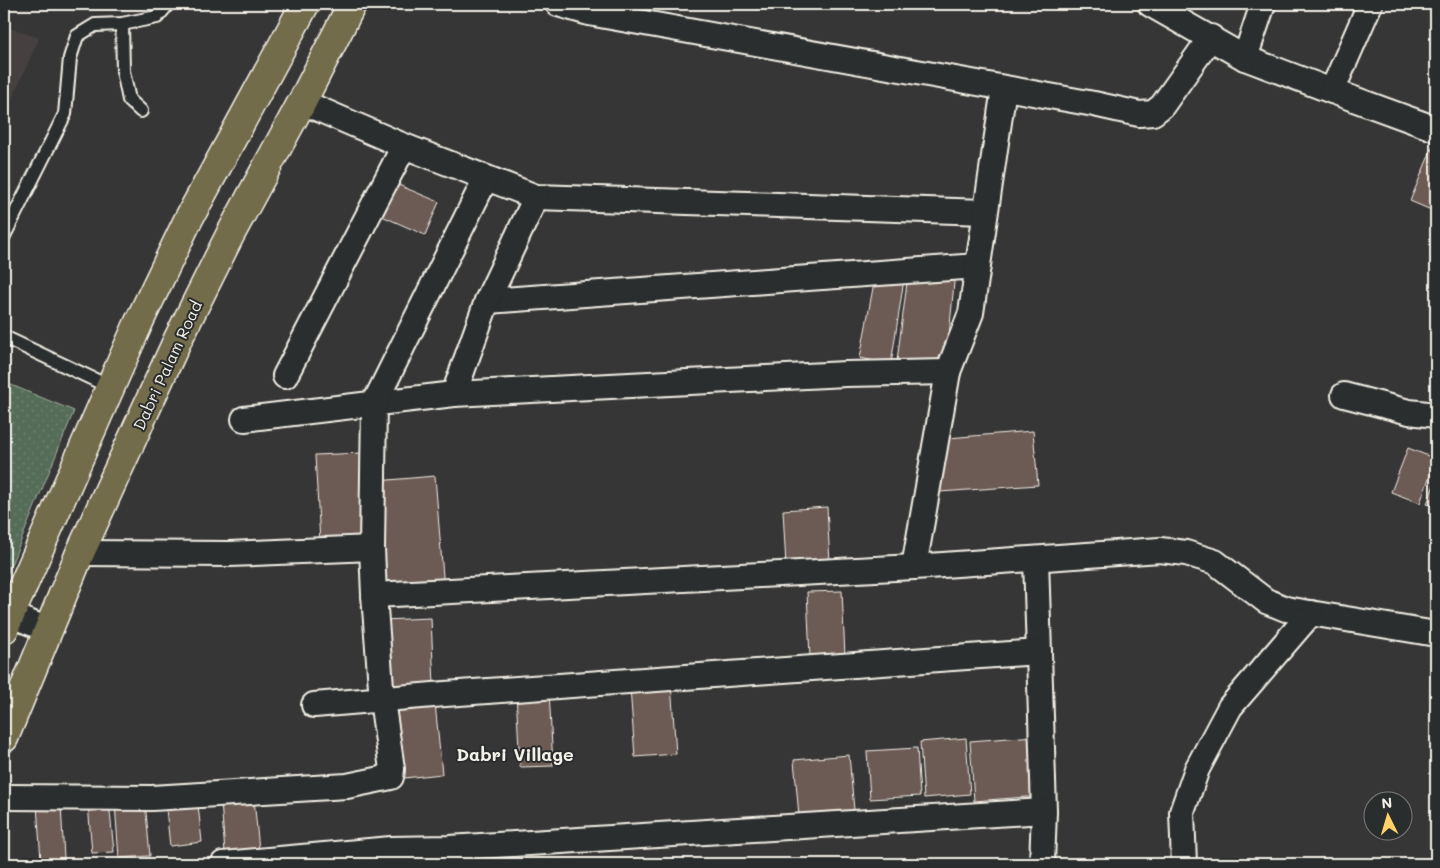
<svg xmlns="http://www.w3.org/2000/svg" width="1440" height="868" font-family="Mali,sans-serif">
	<defs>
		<pattern id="park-dots" width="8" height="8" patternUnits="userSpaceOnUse" patternTransform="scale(1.25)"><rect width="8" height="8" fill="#546c59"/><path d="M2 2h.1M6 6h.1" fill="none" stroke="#6d8171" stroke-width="1.8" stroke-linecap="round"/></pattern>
	</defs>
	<rect width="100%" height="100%" fill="#373636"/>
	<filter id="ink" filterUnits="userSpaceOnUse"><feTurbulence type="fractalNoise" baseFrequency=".02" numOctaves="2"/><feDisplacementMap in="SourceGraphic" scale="10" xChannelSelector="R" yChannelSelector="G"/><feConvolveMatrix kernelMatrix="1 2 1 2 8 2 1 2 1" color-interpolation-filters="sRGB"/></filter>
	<g filter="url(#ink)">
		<polygon fill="#47413f" points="4,26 39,38 4,117"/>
		<polygon fill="url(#park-dots)" stroke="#a4aea0" points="4,382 74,411 4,582"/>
		<g fill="#6c5a55" stroke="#f4f1e8">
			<polygon points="1433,146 1436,148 1436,212 1410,201"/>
			<polygon points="389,181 439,202 425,235 375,213"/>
			<polygon points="955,272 946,368 897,361 908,275"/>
			<polygon points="905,273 891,364 860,358 875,277"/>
			<polygon points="1033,431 1038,485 940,492 948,438"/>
			<polygon points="1408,448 1436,459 1420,503 1391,492"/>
			<polygon points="361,453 366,540 320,542 315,455"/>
			<polygon points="435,476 444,589 385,594 377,481"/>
			<polygon points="1436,479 1436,507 1427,504"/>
			<polygon points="827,507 830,563 786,566 783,510"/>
			<polygon points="842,591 845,656 810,658 807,592"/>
			<polygon points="431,618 434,686 386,689 382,620"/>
			<polygon points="671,684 676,754 635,757 630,687"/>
			<polygon points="549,691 553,766 520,767 516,693"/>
			<polygon points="435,703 442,774 395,779 388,707"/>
			<polygon points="1035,736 1040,796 974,801 970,741"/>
			<polygon points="966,738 970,794 924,798 920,742"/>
			<polygon points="917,748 920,796 870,799 867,751"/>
			<polygon points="849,755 854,810 799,816 794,760"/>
			<polygon points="254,799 259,850 225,853 221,802"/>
			<polygon points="145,801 150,856 119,858 115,804"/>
			<polygon points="109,802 114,852 92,853 88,804"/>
			<polygon points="61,805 64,858 41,860 37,806"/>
			<polygon points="198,805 202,842 170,846 166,809"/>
			<polygon points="575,860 575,864 542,864 542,862"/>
		</g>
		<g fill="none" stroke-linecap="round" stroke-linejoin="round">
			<g stroke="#f4f1e8" stroke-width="16">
				<g id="lane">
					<polyline points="122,24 123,71 129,100 141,111"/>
					<polyline points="4,236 65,114 70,58 77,36 95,25 122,24 157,17 168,4"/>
					<polyline points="4,337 110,387"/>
				</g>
			</g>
			<g stroke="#f4f1e8" stroke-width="28">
				<g id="street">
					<polyline points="558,4 589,13 1094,104 1139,114 1153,113 1162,106 1211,37"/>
					<polyline points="1150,4 1245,58 1332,91 1436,129"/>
					<polyline points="1245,58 1263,4"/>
					<polyline points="1332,91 1370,4"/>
					<polyline points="302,102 404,146 536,197 985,212"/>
					<polyline points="487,301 978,266"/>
					<polyline points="285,376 404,146"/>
					<polyline points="454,394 487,301 536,197"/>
					<polyline points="1344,395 1409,412 1436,415"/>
					<polyline points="244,419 454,394 846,374 948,372"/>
					<polyline points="80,553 229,554 372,548"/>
					<polyline points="1036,559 1044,811 1042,864"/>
					<polyline points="914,567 948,372 971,313 1004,88"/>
					<polyline points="374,595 914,567 1160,550 1186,553 1215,562 1266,601 1286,609 1436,634"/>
					<polyline points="4,612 48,630"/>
					<polyline points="314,705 445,694 1039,652"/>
					<polyline points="4,797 152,798 347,786 391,777 392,769 382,700 374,595 372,548 374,404 486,178"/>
					<polyline points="223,864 391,849 449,848 1044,811"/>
					<polyline points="1184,864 1182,812 1197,769 1230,707 1311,613"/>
				</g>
			</g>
			<g stroke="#f4f1e8" stroke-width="31">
				<g id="primary">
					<polyline points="4,629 139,322 188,220 305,4"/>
					<polyline points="4,738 80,553 178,339 230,235 302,102 352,4"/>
				</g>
			</g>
			<use href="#lane" stroke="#2a2d2e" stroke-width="12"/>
			<use href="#street" stroke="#2a2d2e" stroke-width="24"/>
			<use href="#primary" stroke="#726c4b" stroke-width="28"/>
		</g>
	</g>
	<g text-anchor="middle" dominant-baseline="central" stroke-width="4" stroke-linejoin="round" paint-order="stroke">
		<g font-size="16" fill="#f4f1e8" stroke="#2a2d2e">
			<text transform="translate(167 365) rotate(-65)">Dabri Palam Road</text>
		</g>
		<g font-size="18" font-weight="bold" fill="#f4f1e8" stroke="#2a2d2e">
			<text x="515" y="754">Dabri Village</text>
		</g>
	</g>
	<rect width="1440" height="868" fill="none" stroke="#2a2d2e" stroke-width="20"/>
	<rect x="10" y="10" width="1420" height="848" fill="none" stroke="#f4f1e8" stroke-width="2" filter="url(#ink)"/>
	<g transform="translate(1388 816) rotate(355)"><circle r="24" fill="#2a2d2e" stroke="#7b7b78"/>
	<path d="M0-4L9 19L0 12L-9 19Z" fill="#ffd166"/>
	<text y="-8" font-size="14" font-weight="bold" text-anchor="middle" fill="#f4f1e8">N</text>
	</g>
</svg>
